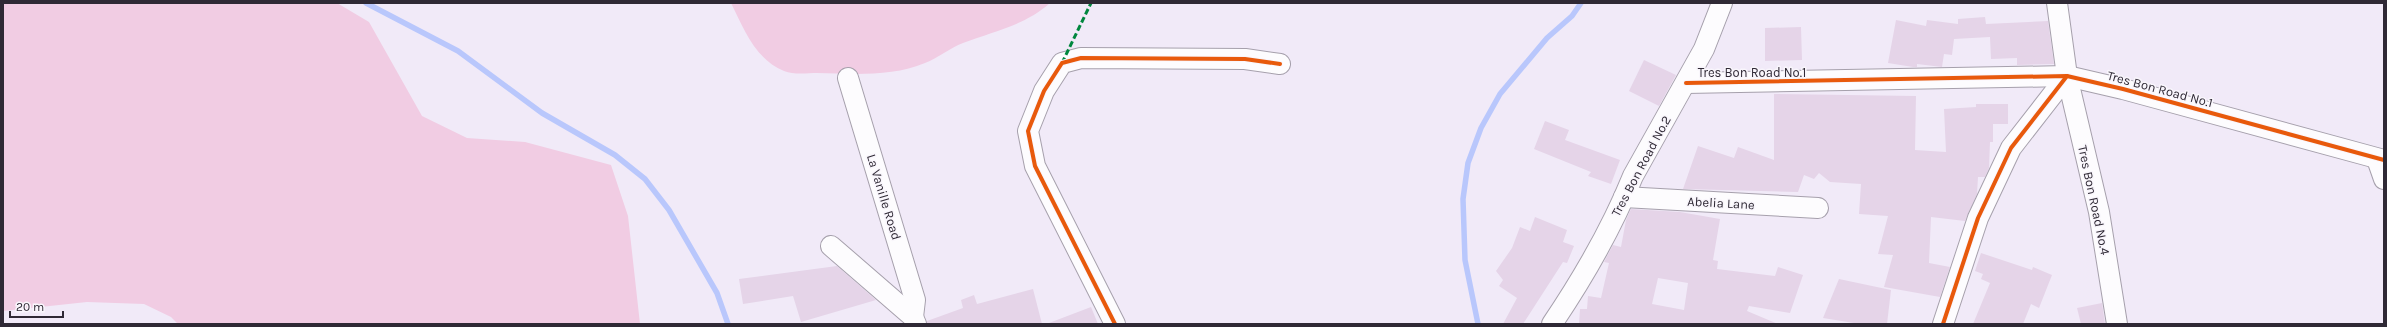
<svg xmlns="http://www.w3.org/2000/svg" width="2387" height="327" font-family="Karla,sans-serif">
	<rect width="100%" height="100%" fill="#f1eaf8"/>
	<g fill="#f1cce3">
		<polygon points="3,3 337,3 369,22 422,116 467,138 525,142 611,165 628,216 640,324 178,324 171,317 144,304 87,302 3,311"/>
		<path d="M731 3H1050C1024 26 994 31 963 43 950 48 938 58 925 63 892 77 852 74 817 73 807 73 794 75 784 71 755 59 744 29 731 3Z"/>
	</g>
	<g fill="none" stroke-linecap="round" stroke-linejoin="round">
		<g stroke="#b9c7fc" stroke-width="5.5">
			<polyline points="366,3 458,51 542,113 615,155 645,179 669,210 717,293 728,324"/>
			<polyline points="1478,324 1465,260 1463,199 1468,163 1481,128 1500,94 1547,38 1572,16 1581,3"/>
		</g>
	</g>
	<g fill="#e5d4e8" fill-rule="evenodd">
		<polygon points="1985,17 1986,24 2048,21 2054,64 2017,65 2017,58 1991,59 1990,37 1954,39 1952,55 1944,54 1942,67 1917,64 1917,67 1913,67 1888,63 1896,20 1926,26 1927,20 1958,24 1958,19"/>
		<polygon points="1801,27 1802,60 1765,61 1765,28"/>
		<polygon points="1644,60 1676,75 1659,106 1629,91"/>
		<polygon points="1774,94 1916,96 1915,150 1946,152 1944,109 1976,107 1976,104 2008,104 2008,124 1993,124 1993,142 1990,142 1989,168 1985,177 1978,177 1977,194 1965,221 1931,217 1929,263 1950,267 1940,297 1884,287 1893,255 1878,254 1888,216 1859,214 1861,184 1830,182 1819,173 1814,179 1804,175 1798,192 1683,189 1698,146 1734,158 1738,147 1774,160"/>
		<polygon points="1545,121 1569,130 1565,140 1620,160 1611,184 1588,176 1591,172 1534,149"/>
		<path d="M1631 209 1680 212 1720 219 1713 260 1718 261 1717 269 1775 276 1778 267 1803 275 1790 313 1749 306 1747 311 1778 324H1579L1580 309H1587L1588 296 1601 298 1609 263 1604 262 1613 245 1621 247 1626 220ZM1658 278 1688 283 1684 310 1652 304Z"/>
		<polygon points="1535,217 1567,230 1563,242 1574,246 1567,263 1563,262 1523,324 1503,324 1517,298 1499,286 1503,280 1496,271 1512,248 1520,227 1530,231"/>
		<polygon points="1981,253 2032,270 2033,267 2052,275 2039,308 2031,304 2023,324 1973,324 1990,283 1981,279 1983,274 1975,271"/>
		<polygon points="837,266 876,300 801,322 793,296 743,304 739,279"/>
		<polygon points="1839,279 1891,290 1887,324 1860,324 1823,318"/>
		<polygon points="1033,289 1042,324 927,324 927,321 963,308 961,300 974,295 977,304"/>
		<polygon points="2102,303 2105,324 2081,324 2077,308"/>
		<polygon points="1091,307 1098,324 1049,324 1049,323"/>
	</g>
	<g fill="none" stroke-linecap="round" stroke-linejoin="round">
		<g stroke="#a6a0ac" stroke-width="22">
			<g id="street">
				<polyline points="2057,3 2067,76 2099,212 2117,324"/>
				<polyline points="848,78 915,300 913,317"/>
				<polyline points="1686,83 2067,76 2123,89 2384,160"/>
				<polyline points="2377,159 2384,179"/>
				<polyline points="1624,197 1818,208"/>
				<polyline points="831,246 913,317 916,324"/>
				<polyline points="1115,324 1035,166 1028,131 1044,91 1062,63 1081,58 1245,59 1280,64"/>
				<path d="M1552 324C1583 278 1612 228 1633 176L1704 49 1722 3"/>
				<polyline points="1943,324 1978,218 2011,148 2067,76"/>
			</g>
		</g>
		<use href="#street" stroke="#fdfcfe" stroke-width="20"/>
		<polyline stroke="#00873e" stroke-width="3" stroke-dasharray="6 3" stroke-linecap="butt" points="1062,63 1091,3"/>
		<g stroke="#f9f6fc" stroke-width="6">
			<g id="cycleway">
				<polyline points="1686,83 2067,76 2123,89 2384,160"/>
				<polyline points="1115,324 1035,166 1028,131 1044,91 1062,63 1081,58 1245,59 1280,64"/>
				<polyline points="1943,324 1978,218 2011,148 2067,76"/>
			</g>
		</g>
		<use href="#cycleway" stroke="#e8590c" stroke-width="4"/>
	</g>
	<g text-anchor="middle" dominant-baseline="central" stroke-width="3" stroke-linejoin="round" paint-order="stroke">
		<g font-size="13" fill="#2f2935" stroke="#f9f6fc">
			<text x="1752" y="72">Tres Bon Road No.1</text>
			<text transform="translate(2160 89) rotate(15)">Tres Bon Road No.1</text>
			<text transform="translate(1641 166) rotate(-62)">Tres Bon Road No.2</text>
			<text transform="translate(884 197) rotate(73)">La Vanille Road</text>
			<text transform="translate(2094 200) rotate(78)">Tres Bon Road No.4</text>
			<text transform="translate(1721 203) rotate(3)">Abelia Lane</text>
		</g>
	</g>
	<rect width="2387" height="327" fill="none" stroke="#2f2935" stroke-width="8"/>
	<path d="M10 311v6h53v-6" fill="none" stroke="#2f2935" stroke-width="2"/>
	<text x="16" y="311" font-size="12" fill="#2f2935" stroke="#f9f6fc" stroke-width="3" paint-order="stroke">20 m</text>
</svg>
